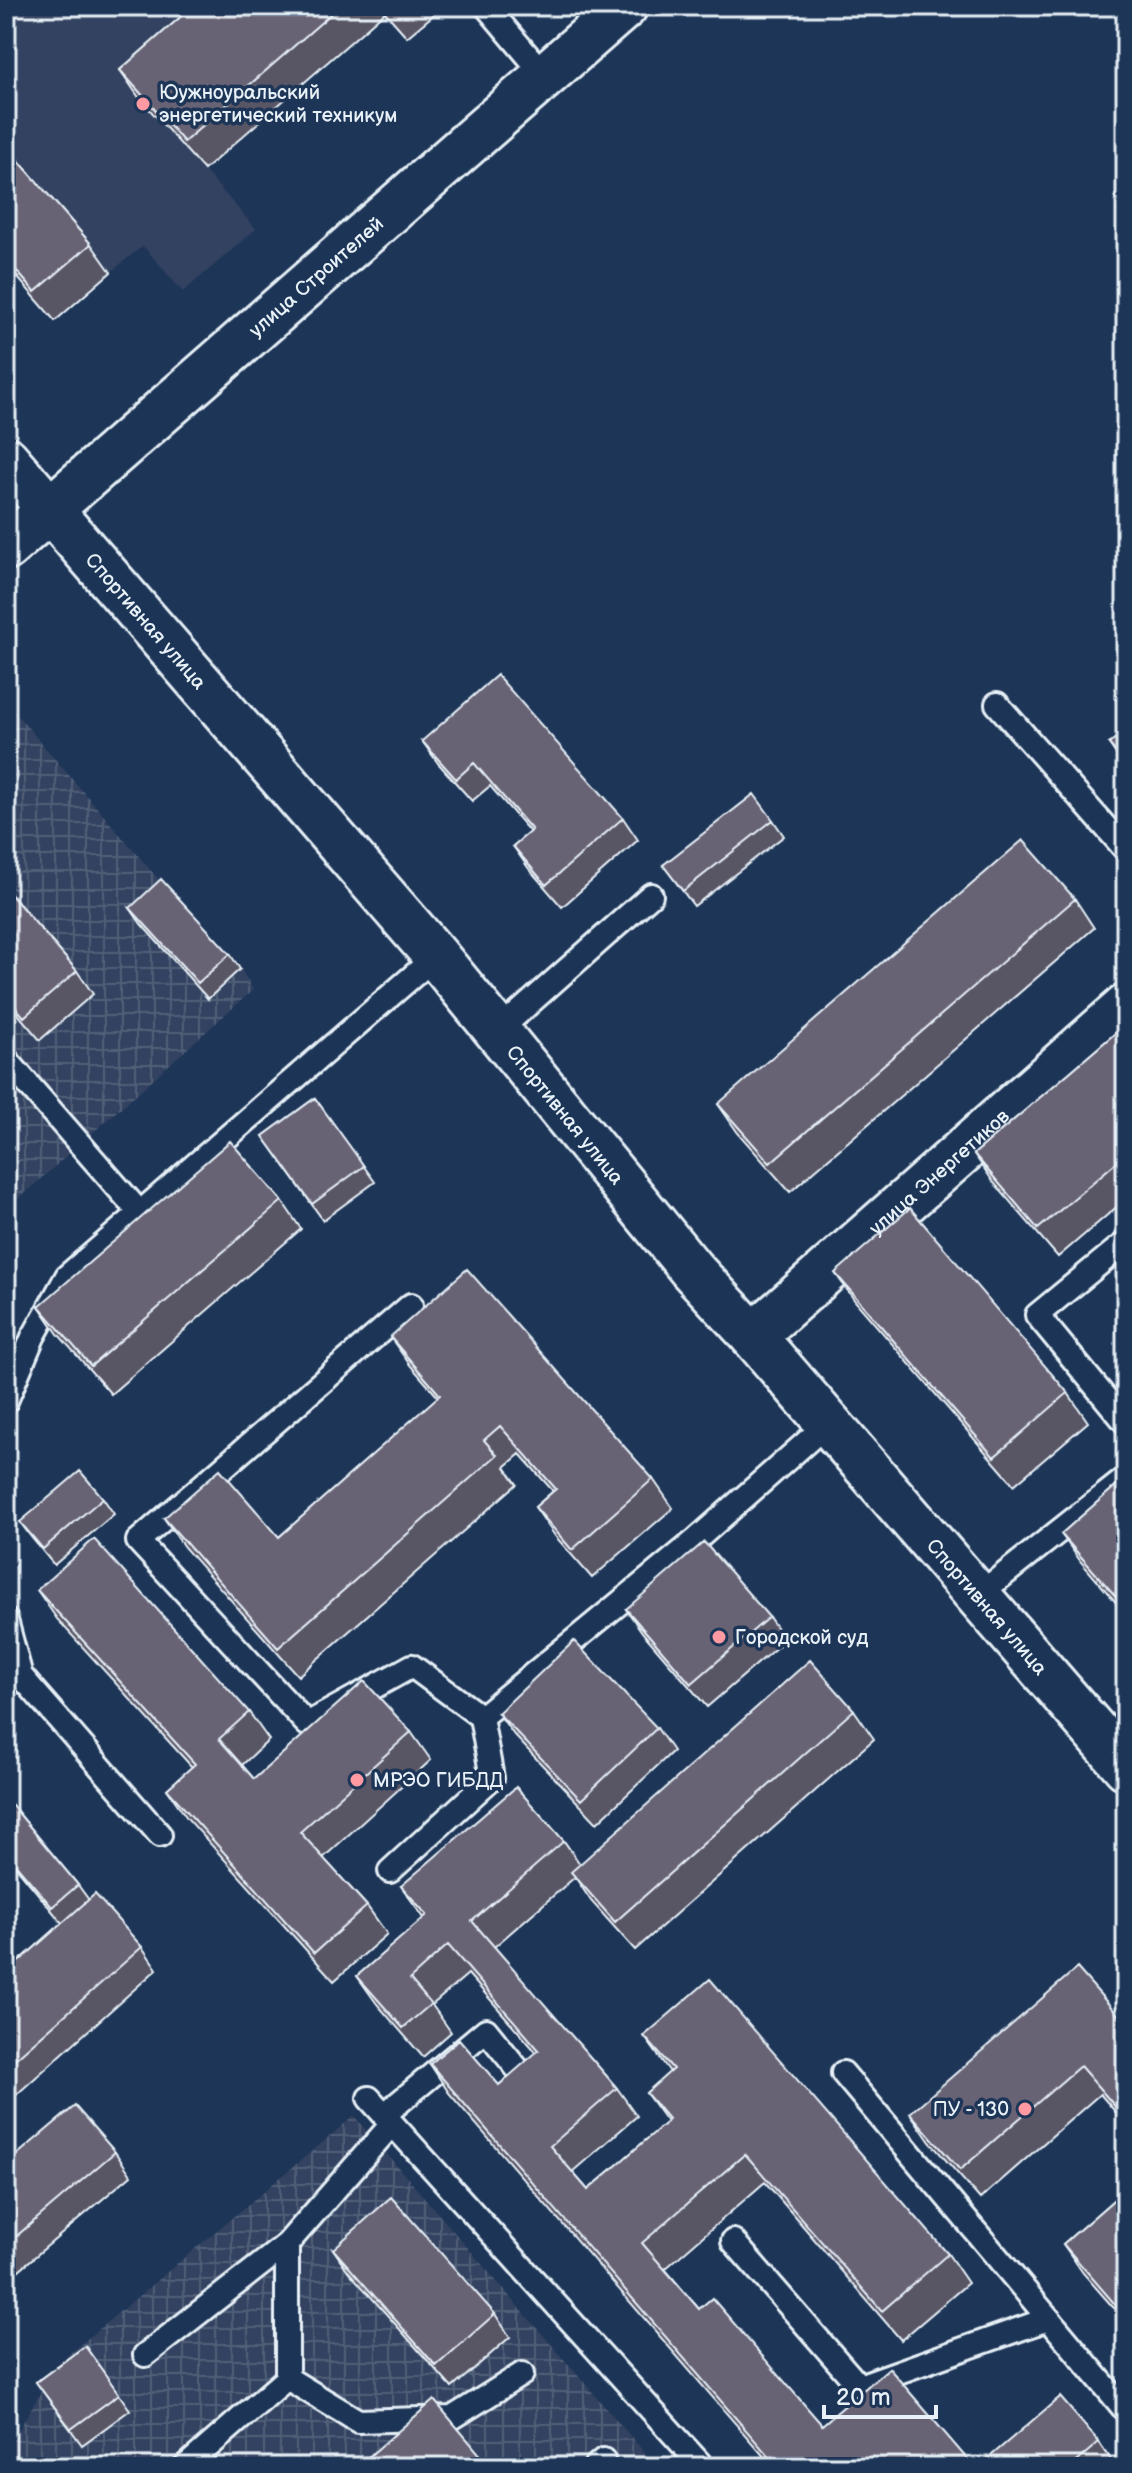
<svg xmlns="http://www.w3.org/2000/svg" width="1132" height="2473" font-family="'Balsamiq Sans',sans-serif">
<defs>
<pattern id="industrial-grid" width="8" height="8" patternUnits="userSpaceOnUse" patternTransform="scale(2)"><rect width="8" height="8" fill="#334260"/><path d="M0 4h8M4 0v8" fill="none" stroke="#515e78"/></pattern>
</defs>
<rect width="100%" height="100%" fill="#1d3557"/>
<filter id="ink" filterUnits="userSpaceOnUse"><feTurbulence type="fractalNoise" baseFrequency=".0125" numOctaves="2"/><feDisplacementMap in="SourceGraphic" scale="16" xChannelSelector="R" yChannelSelector="G"/><feConvolveMatrix kernelMatrix="1 2 1 2 8 2 1 2 1" color-interpolation-filters="sRGB"/></filter>
<g filter="url(#ink)">
<path fill="#334260" d="M6,6H444L407,37L385,13L204,170L256,229L183,292L143,246L111,272L6,264Z"/>
<path fill="url(#industrial-grid)" d="M6,702L172,895L241,969L253,990L6,1210Z
M354,2116L657,2467H6V2452L57,2364Z"/>
<g fill="none" stroke-linecap="round" stroke-linejoin="round">
<g stroke="#e8f1f8" stroke-width="28">
<path id="service" d="M486,6L545,76
M997,704L1126,850
M497,1032L651,895
M6,1059L140,1213
M1121,1246L1037,1315L1126,1423
M411,1305L138,1541L307,1724L412,1666L481,1717L696,1540L828,1423
M6,1401L33,1337L67,1276L436,956
M977,1596L1126,1478
M6,1620L21,1676L160,1835
M390,1871L492,1778L481,1717
M843,2073L1126,2411
M369,2098L703,2467
M384,2115L486,2030L525,2078
M733,2241L859,2386L1048,2319
M145,2355L287,2244
M287,2378L358,2421L452,2418L522,2374
M185,2467L287,2378V2244L392,2124
M595,2467L603,2460"/>
</g>
<g stroke="#e8f1f8" stroke-width="50">
<g id="tertiary">
<path id="s1" d="M6,459L436,956L692,1270L753,1336L1126,1767"/>
<path id="s2" d="M6,548L625,6"/>
<path id="s3" d="M753,1336L1126,1007"/>
</g>
</g>
<use href="#service" stroke="#1d3557" stroke-width="22"/>
<use href="#tertiary" stroke="#1d3557" stroke-width="44"/>
</g>
<path fill="#595465" stroke="#e8f1f8" stroke-width="2" d="M193,6H444L407,37L385,12L204,170L140,99L120,70Z
M6,146L91,244L111,272L55,321L6,264Z
M1126,729V769L1109,744Z
M422,741L623,818L638,840L562,907L529,869L513,846L530,832L490,786L472,801L438,763Z
M773,820L784,836L694,906L663,865Z
M6,889L77,971L93,994L40,1040L6,1000Z
M1075,899L1094,928L790,1192L738,1133L718,1104Z
M130,908L230,954L240,969L208,999L141,924Z
M1126,1024V1199L1058,1257L994,1183L974,1154Z
M315,1098L375,1182L323,1220L263,1136Z
M282,1201L301,1229L111,1394L58,1334L39,1306Z
M835,1273L1068,1393L1088,1422L1014,1485L855,1301Z
M390,1337L653,1479L673,1508L592,1578L555,1536L535,1507L553,1491L520,1454L505,1467L517,1484L298,1676L184,1547L164,1518L279,1537L438,1397L410,1365Z
M1126,1477V1614L1081,1562L1061,1534Z
M103,1498L114,1514L54,1565L31,1537L20,1522Z
M37,1590L249,1712L269,1740L242,1765L254,1779L411,1732L431,1760L323,1858L367,1906L387,1934L334,1981L187,1818L167,1789L192,1767L57,1619Z
M626,1609L769,1617L785,1640L707,1707L642,1632Z
M854,1710L874,1739L635,1950L591,1901L575,1877L494,1947L617,2088L637,2116L572,2172L588,2190L667,2122L646,2093L670,2072L644,2036L948,2254L968,2283L901,2340L765,2182L665,2269L699,2309L822,2425L974,2467H773L449,2093L430,2064L499,2085L537,2053L468,1974L432,2005L451,2032L423,2057L377,2004L357,1976L424,1918L401,1886L564,1841L580,1864Z
M498,1713L657,1728L673,1751L597,1823L514,1735Z
M6,1798L78,1885L89,1900L142,1947L157,1969L6,2104V1973L62,1923L6,1855Z
M1126,2024V2124L1100,2094L980,2199L930,2142L910,2113Z
M115,2152L131,2175L6,2281V2164Z
M1126,2189V2322L1083,2273L1063,2244Z
M333,2249L495,2314L510,2337L452,2388L348,2271Z
M85,2346L130,2410L82,2445L36,2382Z
M1099,2442L1116,2467H978Z"/>
<path fill="#676275" stroke="#e8f1f8" stroke-width="2" d="M193,6H340L184,142L120,70Z
M6,146L91,244L35,292L6,259Z
M497,675L623,818L546,885L513,846L532,830L474,763L456,779L422,741Z
M1126,729V764L1109,744Z
M754,794L773,820L683,891L663,865Z
M1023,840L1075,899L770,1163L718,1104Z
M161,879L230,954L198,983L130,908Z
M6,889L77,971L24,1017L6,996Z
M1126,1024V1154L1038,1229L974,1154Z
M315,1098L364,1166L312,1204L263,1136Z
M230,1141L282,1201L91,1366L39,1306Z
M910,1208L1068,1393L994,1457L835,1273Z
M467,1269L653,1479L572,1550L535,1507L556,1489L500,1426L484,1440L497,1455L278,1648L164,1518L220,1469L279,1537L440,1395L390,1337Z
M80,1471L103,1498L43,1549L20,1522Z
M1126,1477V1608L1061,1534Z
M94,1539L249,1712L219,1739L254,1779L364,1681L411,1732L300,1832L367,1906L314,1953L167,1789L195,1764L37,1590Z
M704,1542L769,1617L691,1684L626,1609Z
M574,1641L657,1728L581,1800L498,1713Z
M810,1660L854,1710L615,1922L571,1872Z
M516,1787L564,1841L472,1921L617,2088L550,2146L588,2190L669,2120L646,2093L673,2069L644,2036L710,1979L948,2254L882,2311L745,2154L642,2243L699,2309L712,2298L822,2425L889,2368L974,2467H778L430,2064L459,2039L499,2085L539,2050L448,1945L410,1979L431,2004L403,2028L357,1976L427,1915L401,1886Z
M6,1798L78,1885L52,1907L6,1853Z
M95,1894L142,1947L6,2067V1973Z
M1077,1968L1126,2024V2119L1080,2066L960,2170L910,2113Z
M75,2106L115,2152L6,2245V2164Z
M1126,2189V2317L1063,2244Z
M391,2197L495,2314L436,2366L333,2249Z
M85,2346L119,2394L71,2429L36,2382Z
M1060,2397L1099,2442L1070,2467H978Z
M434,2400L488,2464L484,2467H357Z"/>
</g>
<g fill="#ff9aa2" stroke="#1d3557" stroke-width="3">
<circle cx="143" cy="104" r="8"/>
<circle cx="719" cy="1637" r="8"/>
<circle cx="357" cy="1780" r="8"/>
<circle cx="1025" cy="2109" r="8"/>
</g>
<g text-anchor="middle" stroke-width="7" stroke-linejoin="round" paint-order="stroke">
<g font-size="20" fill="#e8f1f8" stroke="#1d3557" text-anchor="start">
<text x="159" y="99">Юужноуральский<tspan x="159" dy="23">энергетический техникум</tspan></text>
<text x="735" y="1644">Городской суд</text>
<text x="373" y="1787">МРЭО ГИБДД</text>
<text x="1009" y="2116" text-anchor="end">ПУ - 130</text>
</g>
<g font-size="20" fill="#e8f1f8" stroke="#1d3557">
<text dy="7" stroke="none"><textPath href="#s2" startOffset="412">улица Строителей</textPath></text>
<text dy="7" stroke="none"><textPath href="#s1" startOffset="214">Спортивная улица</textPath></text>
<text dy="7" stroke="none"><textPath href="#s1" startOffset="862">Спортивная улица</textPath></text>
<text dy="7" stroke="none"><textPath href="#s3" startOffset="248">улица Энергетиков</textPath></text>
<text dy="7" stroke="none"><textPath href="#s1" startOffset="1510">Спортивная улица</textPath></text>
</g>
</g>
<rect width="1132" height="2473" fill="none" stroke="#1d3557" stroke-width="32"/>
<rect x="16" y="16" width="1100" height="2441" fill="none" stroke="#e8f1f8" stroke-width="3" filter="url(#ink)"/>
<path d="M824 2405v12h112v-12" fill="none" stroke="#e8f1f8" stroke-width="4"/>
<text x="836" y="2405" font-size="24" fill="#e8f1f8" stroke="#1d3557" stroke-width="6" paint-order="stroke">20 m</text>
</svg>
